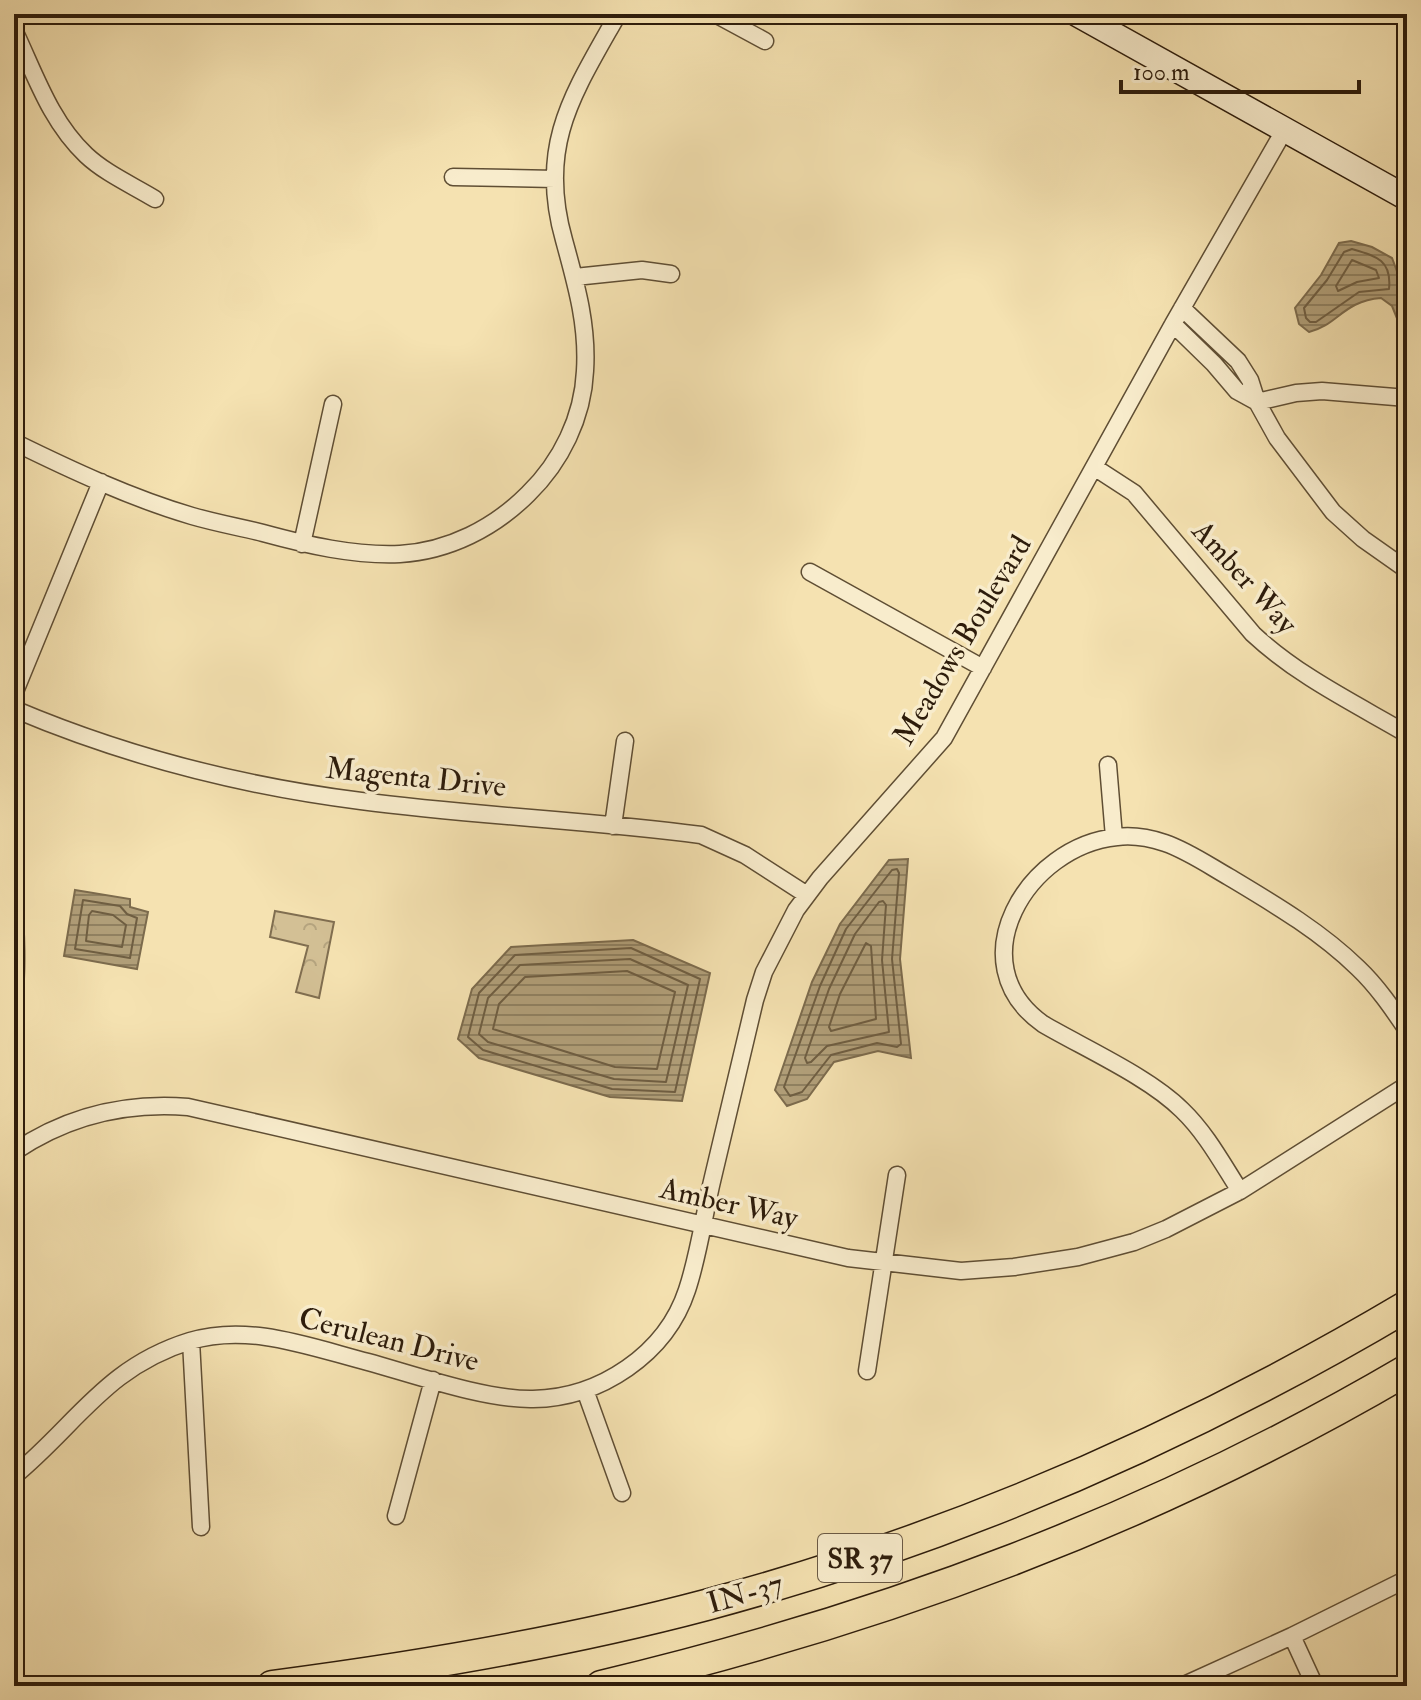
<svg xmlns="http://www.w3.org/2000/svg" width="1421" height="1700" font-family="'IM FELL Double Pica',serif">
<defs>
<pattern id="park-crowns" width="20" height="18" patternUnits="userSpaceOnUse" patternTransform="scale(2)"><rect width="20" height="18" fill="#d3c095"/><path d="M2 6a3 3 0 1 1 6 0M12 15a3 3 0 1 1 6 0" fill="none" stroke="#b5a47f"/></pattern>
<pattern id="water-rules" width="6" height="5" patternUnits="userSpaceOnUse" patternTransform="scale(2)"><rect width="6" height="5" fill="#b19f79"/><path d="M0 2.5h6" fill="none" stroke="#908161"/></pattern>
</defs>
<rect width="100%" height="100%" fill="#f5e2b1"/>
<filter id="stains"><feTurbulence type="fractalNoise" baseFrequency=".0025" numOctaves="4"/><feColorMatrix values="0 0 0 0 .2 0 0 0 0 .09 0 0 0 0 .02 0 0 0 .5 -.17"/></filter>
<radialGradient id="worn" r=".72"><stop offset=".6" stop-color="#630" stop-opacity="0"/><stop offset="1" stop-color="#630" stop-opacity=".3"/></radialGradient>
<path fill="url(#park-crowns)" stroke="#806e50" stroke-width="2" d="M275,911L334,922L319,998L296,992L308,946L270,937Z"/>
<path fill="url(#water-rules)" stroke="#7c6b4d" stroke-width="2" d="M1351,241L1372,247L1392,258L1398,274L1397,295L1407,317V357L1403,355L1399,345L1403,333L1392,306L1381,298C1343,301 1338,325 1309,332L1299,324L1295,308L1321,275L1339,243Z
M908,859L900,959L911,1058L878,1051L834,1062L807,1099L787,1106L775,1090L812,982L840,924L889,860Z
M14,871C26,894 30,1007 14,1026Z
M75,890L130,899V907L148,912L137,969L64,956Z
M633,940L710,973L682,1101L610,1097L479,1058L458,1039L472,989L511,947Z"/>
<g fill="none" stroke-linecap="round" stroke-linejoin="round">
<path stroke="#6f5e42" stroke-width="2" d="M1352,249C1376,256 1392,260 1389,289L1359,292L1316,322H1310L1306,318L1304,308L1327,280L1344,252Z
M1352,260L1376,270L1379,278L1357,282L1338,291L1336,286Z
M897,869L899,873L892,959L901,1044L897,1047L877,1043L831,1055L802,1092L790,1096L784,1087L820,986L846,929L892,870Z
M83,900L120,906L127,914L137,918L130,958L75,949Z
M879,902L883,901L886,905L882,960L889,1032L827,1046L811,1062L807,1063L805,1058L829,989L855,934Z
M14,904L16,916L14,1004
M92,911L113,915L126,925L122,947L86,941L89,915Z
M866,943L871,946L876,1019L831,1031L829,1027L840,994Z
M631,948L700,979L675,1092L612,1089L483,1050L468,1037L479,993L515,955Z
M630,959L688,985L666,1082L614,1079L488,1042L479,1034L488,998L520,965Z
M627,971L675,992L657,1069L615,1067L493,1029L499,1004L525,977Z"/>
<g stroke="#5f4e34" stroke-width="19">
<path id="street" d="M715,14L765,41
M14,30C35,74 50,121 86,155C105,173 132,185 155,199
M453,177L555,179
M575,277L642,270L671,274
M1182,308L1238,361L1250,380L1257,402L1277,438L1333,512L1363,539L1407,570
M1173,324L1214,364L1237,391L1257,402L1296,393L1322,391L1407,398
M14,442C71,470 131,498 192,516C216,523 239,527 263,533C307,545 354,556 400,554C449,551 494,528 528,494C561,462 583,417 585,371C588,325 576,284 564,240C537,145 573,94 618,14
M1094,467L1134,493L1253,634C1298,676 1354,703 1407,734
M302,544L333,404
M810,572L983,668
M14,694L101,482
M14,709C125,756 242,786 361,801C474,816 588,820 701,835L745,855L807,895
M1108,765L1114,837
M613,826L625,741
M14,1152C67,1116 124,1102 188,1107L848,1258L961,1271L1014,1267L1078,1257L1134,1242L1166,1229L1240,1191L1407,1085
M1240,1191C1222,1163 1206,1133 1182,1110C1149,1077 1084,1048 1043,1024C957,963 1027,846 1117,837C1132,835 1150,838 1165,843C1188,851 1208,865 1229,877C1274,904 1320,931 1358,968C1377,986 1392,1008 1407,1030
M191,1341L201,1527
M867,1371L897,1175
M585,1390L622,1493
M14,1476C77,1424 106,1367 190,1341C249,1323 310,1347 368,1362C415,1375 486,1400 533,1399C600,1398 666,1354 687,1290C699,1254 704,1214 713,1177C727,1118 741,1059 755,1000L764,972L796,910L820,878L944,738L1173,324L1285,129
M396,1516L433,1380
M1292,1636L1315,1686
M1182,1686L1292,1636L1407,1579"/>
</g>
<g stroke="#2d1c0b" stroke-width="27">
<path id="secondary" d="M1077,14L1407,198"/>
</g>
<g stroke="#2d1c0b" stroke-width="33">
<path id="highway" d="M272,1686C418,1667 563,1643 706,1605C952,1539 1188,1436 1407,1306
M601,1686C887,1618 1153,1519 1407,1370"/>
</g>
<use href="#street" stroke="#f8eccc" stroke-width="16"/>
<use href="#secondary" stroke="#f8eccc" stroke-width="24"/>
<use href="#highway" stroke="#f5e2b1" stroke-width="30"/>
</g>
<g text-anchor="middle" stroke-width="7" stroke-linejoin="round" paint-order="stroke">
<rect fill="#f8eccc" stroke="#6a5a45" stroke-width="2" x="818" y="1534" width="84" height="48" rx="6"/>
<g font-size="28" font-weight="bold" fill="#2d1c0b">
<text x="860" y="1568">SR 37</text>
</g>
<g font-size="30" fill="#2d1c0b" stroke="#f8eccc">
<text transform="translate(1245 577) rotate(48)" y="10">Amber Way</text>
<text transform="translate(962 640) rotate(-59)" y="10">Meadows Boulevard</text>
<text transform="translate(416 777) rotate(6)" y="10">Magenta Drive</text>
<text transform="translate(729 1203) rotate(13)" y="10">Amber Way</text>
<text transform="translate(389 1339) rotate(14)" y="10">Cerulean Drive</text>
<text transform="translate(745 1593) rotate(-16)" y="10">IN-37</text>
</g>
</g>
<rect width="1421" height="1700" fill="none" stroke="#f5e2b1" stroke-width="48"/>
<rect x="16" y="16" width="1389" height="1668" fill="none" stroke="#2d1c0b" stroke-width="4"/>
<rect x="24" y="24" width="1373" height="1652" fill="none" stroke="#2d1c0b" stroke-width="2"/>
<path d="M1121 80v12h238v-12" fill="none" stroke="#2d1c0b" stroke-width="4"/>
<text x="1133" y="80" font-size="24" fill="#2d1c0b" stroke="#f8eccc" stroke-width="6" paint-order="stroke">100 m</text>
<rect width="100%" height="100%" filter="url(#stains)"/>
<rect width="100%" height="100%" fill="url(#worn)"/>
</svg>
